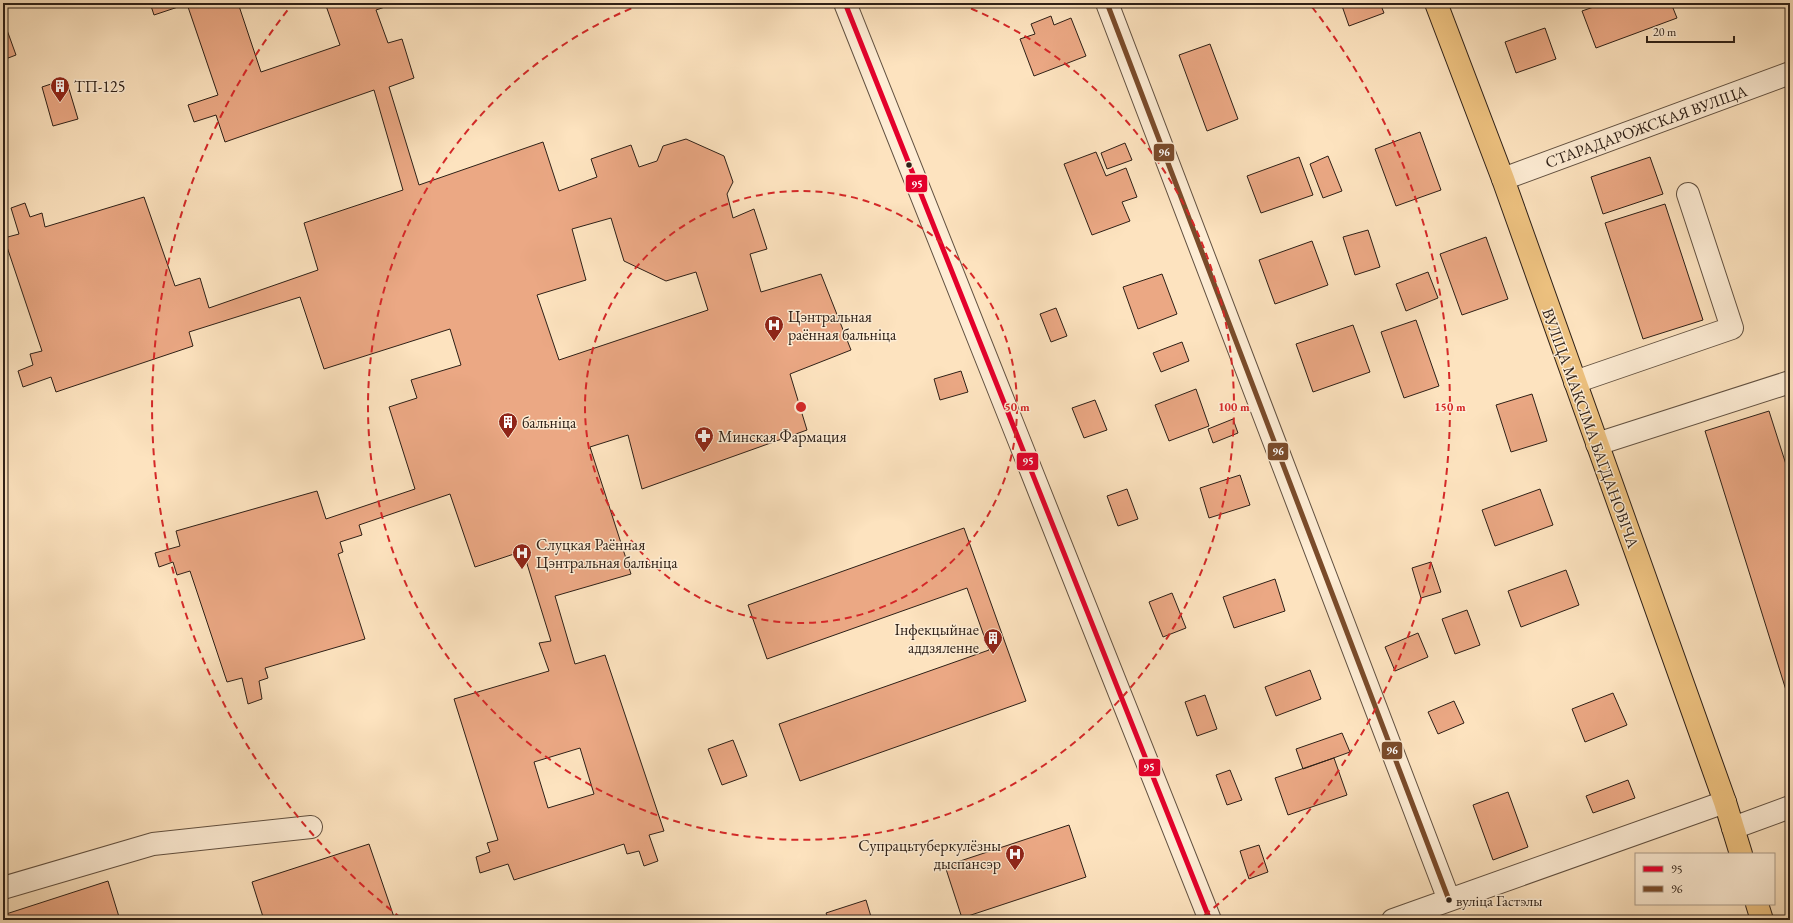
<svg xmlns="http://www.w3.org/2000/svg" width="1793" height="923" font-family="'EB Garamond',serif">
<rect width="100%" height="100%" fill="#fde3bf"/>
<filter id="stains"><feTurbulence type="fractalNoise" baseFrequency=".005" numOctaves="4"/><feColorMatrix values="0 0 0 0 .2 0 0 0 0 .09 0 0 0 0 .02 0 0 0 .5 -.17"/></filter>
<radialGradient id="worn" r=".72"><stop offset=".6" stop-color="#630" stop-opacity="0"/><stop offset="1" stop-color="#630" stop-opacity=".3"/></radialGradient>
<path fill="#eba884" stroke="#2e2017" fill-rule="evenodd" d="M150,3H238L261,72L340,45L325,3H397L376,10L388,43L402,39L414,78L389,87L419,185L543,142L559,191L597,177L591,159L631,145L639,167L657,161L663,146L686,139L724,156L733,182L727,194L733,218L754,209L767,249L750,254L761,292L821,274L851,350L790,374L807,430L642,489L628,435L590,447L631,574L555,596L575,664L605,655L664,831L649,835L658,861L644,866L639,851L627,854L624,844L514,880L508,864L480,873L476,857L490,852L487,843L498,840L454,699L549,671L539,643L551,641L523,551L475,567L450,494L359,525L362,535L340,542L343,552L338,554L365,639L265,668L268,678L259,681L262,699L248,704L242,678L227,682L190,571L177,575L173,562L159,567L155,553L180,546L176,531L317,491L326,519L415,489L389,407L417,398L411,380L461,365L450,329L324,369L300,297L189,332L193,346L56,392L51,377L23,387L18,371L33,365L30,354L42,351L4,238L19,234L11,208L25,203L30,217L42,213L45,227L144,197L175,286L200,278L209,308L318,270L304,223L403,190L374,90L225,142L216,115L194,122L188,105L218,95L187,4L154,15ZM611,218L624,261L666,281L696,272L708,310L559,360L537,295L586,280L572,229ZM580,748L594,794L548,808L534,762Z
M1341,3H1380L1384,13L1349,26Z
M1605,3H1671L1677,18L1596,48L1582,11Z
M1051,16L1054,25L1071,18L1086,56L1034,76L1020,39L1035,34L1031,24Z
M1545,28L1556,59L1516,73L1505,42Z
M7,30L16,55L3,60V32Z
M1210,44L1238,119L1207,131L1179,55Z
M66,79L78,119L53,126L42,87Z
M1420,132L1441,190L1396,206L1375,149Z
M1125,143L1132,160L1107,169L1101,153Z
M1096,152L1106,176L1126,168L1137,197L1122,202L1130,221L1092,235L1064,164Z
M1328,156L1342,191L1323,198L1310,164Z
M1299,157L1313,195L1261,213L1247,176Z
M1650,157L1663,194L1603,214L1591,177Z
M1665,204L1703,320L1643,339L1605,223Z
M1368,230L1380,267L1355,275L1343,237Z
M1486,237L1508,299L1462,315L1440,254Z
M1312,241L1328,285L1275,304L1259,260Z
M1428,272L1438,298L1406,311L1396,284Z
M1162,274L1177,314L1138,329L1123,287Z
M1056,308L1067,336L1051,342L1040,314Z
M1416,320L1439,386L1404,398L1381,332Z
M1353,325L1370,372L1313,392L1296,344Z
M1182,342L1189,361L1161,372L1153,353Z
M961,371L968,392L940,400L934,379Z
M1196,389L1209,426L1169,441L1155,405Z
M1532,394L1547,441L1511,452L1496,405Z
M1095,400L1107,430L1084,438L1072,408Z
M1769,411L1790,477V703L1705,431Z
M1233,419L1238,433L1213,443L1208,429Z
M1240,475L1250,505L1209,518L1200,488Z
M1127,489L1138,519L1118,526L1107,496Z
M1540,489L1553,525L1495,546L1482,510Z
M964,528L1026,701L800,781L779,724L989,650L967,588L767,659L748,605Z
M1431,562L1441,592L1421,598L1412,568Z
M1566,570L1579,605L1521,627L1508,591Z
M1275,579L1285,611L1234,628L1223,597Z
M1172,593L1186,628L1163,637L1149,602Z
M1467,610L1480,645L1455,654L1442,619Z
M1418,633L1428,657L1395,671L1385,647Z
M1310,670L1321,699L1276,716L1265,687Z
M1613,693L1627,725L1585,742L1572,709Z
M1205,695L1217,729L1197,736L1185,702Z
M1454,701L1464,723L1438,734L1428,712Z
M1342,733L1350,752L1303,769L1296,749Z
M733,740L747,776L722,785L708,749Z
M1334,758L1347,795L1288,815L1275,778Z
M1230,770L1242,800L1227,805L1216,775Z
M1628,780L1635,798L1593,813L1586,796Z
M1508,792L1528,847L1493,860L1473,805Z
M1069,825L1086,877L962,918L945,866Z
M369,844L395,920H264L252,882Z
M1259,845L1268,872L1249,879L1240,851Z
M108,881L120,920H3V915Z
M866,900L872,920H829L826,913Z"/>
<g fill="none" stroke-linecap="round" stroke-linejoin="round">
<g stroke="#625141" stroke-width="24">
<path id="minor" d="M845,3L1210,920
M1107,3L1449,900
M1503,179L1790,73
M1575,382L1732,328L1688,194
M1597,444L1790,382
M1733,828L1790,807
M3,888L153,844L311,827
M1393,920L1725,802"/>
</g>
<g stroke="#2e2017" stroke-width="24">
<path id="major" d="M1436,3L1503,179L1725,802L1741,854
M1757,904L1762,920"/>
</g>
<use href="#minor" stroke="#feedd5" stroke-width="22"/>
<use href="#major" stroke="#eec280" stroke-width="22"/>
<g stroke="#feedd5" stroke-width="8">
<path id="bus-1" d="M845,3L1210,920"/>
</g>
<g stroke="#feedd5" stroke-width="8">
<path id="bus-2" d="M1107,3L1449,900"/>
</g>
<use href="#bus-1" stroke="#e4002b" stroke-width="5"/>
<use href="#bus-2" stroke="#7a4b2a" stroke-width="5"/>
</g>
<g fill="none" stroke="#d62828" stroke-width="2" stroke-dasharray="7 5">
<circle cx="801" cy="407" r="216"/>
<path d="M960 4A433 433 0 1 1 642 4"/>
<path d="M401 918A649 649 0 0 1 290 7M1312 7A649 649 0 0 1 1201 918"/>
</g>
<defs>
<g id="building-pin" transform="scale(1)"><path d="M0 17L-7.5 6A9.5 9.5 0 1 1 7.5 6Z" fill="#8f2418" stroke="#feedd5"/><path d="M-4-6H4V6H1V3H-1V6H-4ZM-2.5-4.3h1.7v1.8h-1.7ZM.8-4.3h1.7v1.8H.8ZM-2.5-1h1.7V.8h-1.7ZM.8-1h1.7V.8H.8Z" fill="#fff"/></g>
<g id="hospital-pin" transform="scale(1)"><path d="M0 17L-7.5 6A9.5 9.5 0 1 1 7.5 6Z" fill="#8f2418" stroke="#feedd5"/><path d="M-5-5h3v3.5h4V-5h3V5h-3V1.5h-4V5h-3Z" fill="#fff"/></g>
<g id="pharmacy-pin" transform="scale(1)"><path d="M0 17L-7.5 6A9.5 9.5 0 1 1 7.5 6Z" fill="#8f2418" stroke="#feedd5"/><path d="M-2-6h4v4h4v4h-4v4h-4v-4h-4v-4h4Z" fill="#fff"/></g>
</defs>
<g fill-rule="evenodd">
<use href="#building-pin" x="60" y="86"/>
<use href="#hospital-pin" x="774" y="325"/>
<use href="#building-pin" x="508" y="422"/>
<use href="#pharmacy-pin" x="704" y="436"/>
<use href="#hospital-pin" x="522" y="553"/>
<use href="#building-pin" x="993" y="638"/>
<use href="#hospital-pin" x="1015" y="854"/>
</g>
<g fill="#2e2017" stroke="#feedd5" stroke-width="1.5">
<circle cx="909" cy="165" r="3.5"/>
<circle cx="1449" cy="900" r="3.5"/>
</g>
<g text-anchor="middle" stroke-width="3" stroke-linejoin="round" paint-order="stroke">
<g font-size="15" fill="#2e2017" stroke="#feedd5" text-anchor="start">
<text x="1456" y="906">вуліца Гастэлы</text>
</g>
<g font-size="16" fill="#2e2017" stroke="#feedd5" text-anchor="start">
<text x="74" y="92">ТП-125</text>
<text x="788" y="322">Цэнтральная<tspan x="788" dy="18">раённая бальніца</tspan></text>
<text x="522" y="428">бальніца</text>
<text x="718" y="442">Минская Фармация</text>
<text x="536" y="550">Слуцкая Раённая<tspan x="536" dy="18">Цэнтральная бальніца</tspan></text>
<text x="979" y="635" text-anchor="end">Інфекцыйнае<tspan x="979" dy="18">аддзяленне</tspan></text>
<text x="1001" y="851" text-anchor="end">Супрацьтуберкулёзны<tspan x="1001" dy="18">дыспансэр</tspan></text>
</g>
<g font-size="16" fill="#2e2017" stroke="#feedd5">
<text transform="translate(1646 126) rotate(-20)" y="6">СТАРАДАРОЖСКАЯ ВУЛІЦА</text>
<text transform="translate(1591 428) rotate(70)" y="6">ВУЛІЦА МАКСІМА БАГДАНОВІЧА</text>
</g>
</g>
<circle cx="801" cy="407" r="6" fill="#d62828" stroke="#feedd5" stroke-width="2"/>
<g font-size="12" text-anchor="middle" font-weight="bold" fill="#d62828" stroke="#feedd5" stroke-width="3" stroke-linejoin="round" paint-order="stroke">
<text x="1017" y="411">50 m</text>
<text x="1234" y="411">100 m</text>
<text x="1450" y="411">150 m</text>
</g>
<g stroke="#feedd5" stroke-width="1.5">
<rect x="1153" y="143" width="22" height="19" rx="4" fill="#7a4b2a"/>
<rect x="905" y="174" width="23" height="19" rx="4" fill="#e4002b"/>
<rect x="1267" y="442" width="22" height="19" rx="4" fill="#7a4b2a"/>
<rect x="1016" y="452" width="23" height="19" rx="4" fill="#e4002b"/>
<rect x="1381" y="741" width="22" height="19" rx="4" fill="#7a4b2a"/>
<rect x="1138" y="758" width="23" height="19" rx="4" fill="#e4002b"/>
</g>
<g font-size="11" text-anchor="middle" font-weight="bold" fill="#fff">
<text x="1164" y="156">96</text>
<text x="917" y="188">95</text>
<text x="1278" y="455">96</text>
<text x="1028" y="465">95</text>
<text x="1392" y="754">96</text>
<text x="1149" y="771">95</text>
</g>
<rect width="1793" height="923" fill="none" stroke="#fde3bf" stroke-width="16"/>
<rect x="4" y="4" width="1785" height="915" fill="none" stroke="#2e2017" stroke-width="2"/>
<rect x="8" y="8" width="1777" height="907" fill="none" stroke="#2e2017"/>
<rect x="1635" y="853" width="140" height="52" fill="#feedd5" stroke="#ab9b89"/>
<rect x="1643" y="866" width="20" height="6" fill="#e4002b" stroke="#ab9b89"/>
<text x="1671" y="873" font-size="12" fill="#2e2017">95</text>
<rect x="1643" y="886" width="20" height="6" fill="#7a4b2a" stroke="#ab9b89"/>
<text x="1671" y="893" font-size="12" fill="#2e2017">96</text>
<path d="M1647 36v6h87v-6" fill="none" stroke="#2e2017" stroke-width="2"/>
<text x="1653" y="36" font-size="12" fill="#2e2017" stroke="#feedd5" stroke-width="3" paint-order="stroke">20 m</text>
<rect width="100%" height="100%" filter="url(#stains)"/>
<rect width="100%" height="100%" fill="url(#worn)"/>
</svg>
